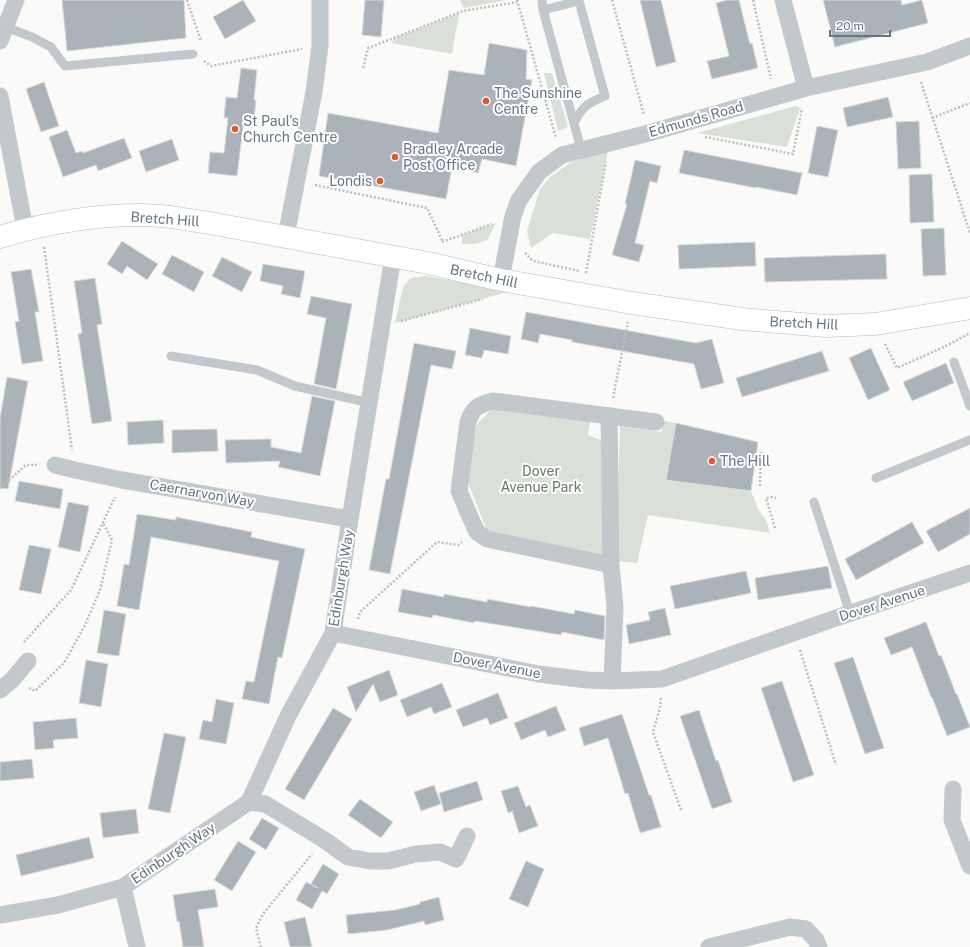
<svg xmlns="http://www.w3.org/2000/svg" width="970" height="947" font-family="'Public Sans',sans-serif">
<rect width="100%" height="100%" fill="#fafaf8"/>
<path fill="#dadfd7" d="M460,0H507L464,8Z
M459,13L452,54L392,43L393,39Z
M544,73H552L568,127L558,131Z
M796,106L800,108L787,147L697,133Z
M608,151L590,239L553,233L531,248L527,231L540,189L549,178L570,163L589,155Z
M496,223L487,240L475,244H462V235Z
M425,276L511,291L395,323L403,287L411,278Z
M492,409L590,421L588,435L605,442V557L495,534L486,528L467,480L477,424Z
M664,421L676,423L666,479L751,491L758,509L766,520L770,533L648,515L637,563L616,561L620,426L662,432Z"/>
<path fill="#aab3b9" stroke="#dcdcda" d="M62,0H184L186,38L67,51Z
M243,0L256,21L225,39L213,17Z
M365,0H384L381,37L362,35Z
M640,0H661L676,62L656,67Z
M727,0H739L750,44L752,43L758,68L712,79L707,61L729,56L716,3Z
M823,0H901L902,5L922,0L928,23L835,47Z
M489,43L527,50L526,79L532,80L516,166L482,159L478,173L452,167L446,199L319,176L328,113L438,133L449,70L484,75Z
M241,68L257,70L254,100H256L254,121L244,120L237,176L208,173L210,152L224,153L228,118H224L226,97L237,98Z
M44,82L59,126L41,132L26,89Z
M888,97L893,117L847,127L843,108Z
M919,121L921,168L898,169L896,122Z
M817,126L838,130L828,177L808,173Z
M67,130L76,153L82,151L83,153L124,138L132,158L98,171L96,165L63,177L49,137Z
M172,139L179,160L146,172L139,151Z
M684,150L802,173L797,195L756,187V188L679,173Z
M635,160L661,166L657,183L650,181L635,243L644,245L639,262L612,255L627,204H625Z
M932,174L934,222L910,223L909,175Z
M944,228L946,275L923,276L921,229Z
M122,241L158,264L147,280L127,266L122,274L107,264Z
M755,242L756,266L679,269L678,245Z
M886,254L887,279L765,282L764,258Z
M172,255L204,272L194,292L162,274Z
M222,257L252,272L242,292L212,276Z
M263,264L305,271L300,298L281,294L283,286L260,281Z
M31,269L39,312H35L43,361L22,364L15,322L19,321L11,272Z
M95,278L102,324L97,325L112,421L92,424L78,334L82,333L74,281Z
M311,296L352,304L336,389L314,384L326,318L307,314Z
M526,312L696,343L712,339L724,383L701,389L694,364L572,342V340L540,334L538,343L521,339Z
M470,328L511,336L508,354L484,350L482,358L465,355Z
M414,343L456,351L452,369L431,365L390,574L369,570L386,479H389Z
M871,348L890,390L868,400L849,358Z
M822,351L829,371L742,397L736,378Z
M946,363L954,383L912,401L903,382Z
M7,377L28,381L8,489L0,488V418Z
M312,396L335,401L320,476L278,467L280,461L226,463L225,440L271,439V447L301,453Z
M163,420L164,443L128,445L127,422Z
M676,423L758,442L751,491L666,480Z
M217,429L218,451L172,453V430Z
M19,481L63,489L60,509L15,501Z
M68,502L89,506L80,552L58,547Z
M970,508V534L938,552L926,531Z
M137,514L176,520V517L252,532L251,537L305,549L282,658L278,657L269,704L242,699L246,681L254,682L279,561L151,537L139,610L117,606L124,564L129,565Z
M912,522L924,543L856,580L845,559Z
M29,545L51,549L41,594L19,590Z
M828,566L832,588L758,600L755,578Z
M746,571L751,593L675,609L670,586Z
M402,589L444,597V594L487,602V599L531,607V606L574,614L575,610L605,616L604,640L562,632L561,635L475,621L474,623L433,615L432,618L398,612Z
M665,608L671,635L629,644L626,625L650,620L648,612Z
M104,610L126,614L119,656L97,653Z
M926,622L939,656L941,655L956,694H957L970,727L947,736L932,697H931L912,647L891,655L884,638Z
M853,657L884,748L865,754L834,663Z
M86,660L108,664L101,707L79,703Z
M389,670L398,695L380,702L373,684L356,712L347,687Z
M782,681L814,775L793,782L761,688Z
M442,683L452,707L434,714L431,707L407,717L400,700Z
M498,693L508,718L490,725L487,718L463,727L456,710Z
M216,699L234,703L226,744L199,739L203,720L212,722Z
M556,706L566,730L548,737L545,730L521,740L514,723Z
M333,708L352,719L304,800L285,789Z
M699,710L716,761L718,760L732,802L712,809L680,716Z
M622,714L649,795H651L661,827L640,833L628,793L625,794L608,738L584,746L579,728Z
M76,718L78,738L53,740L54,748L35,750L33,722Z
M164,733L186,737L170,813L148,809Z
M32,759L34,778L0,781V762Z
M477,781L483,800L444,812L439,793Z
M434,785L441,804L421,811L414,792Z
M518,786L526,807L530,805L538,826L519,833L512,811H513L508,813L501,791Z
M360,799L393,822L381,838L348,815Z
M136,809L139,833L103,838L100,813Z
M262,818L279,828L266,850L249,839Z
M89,837L94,858L21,876L16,855Z
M238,841L256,852L232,891L214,880Z
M526,861L544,869L528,907L509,899Z
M323,864L339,874L327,894L322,891L312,909L296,900L306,882L318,888L311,884Z
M215,889L218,907L198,910L204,947H183L179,921L177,922L173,895Z
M439,897L444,920L425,925L424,921L387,930L348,934L346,915L395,910L420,904V902Z
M305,917L312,947H290L284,922Z"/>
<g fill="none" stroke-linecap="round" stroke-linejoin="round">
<g stroke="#b3babf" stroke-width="23">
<path id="secondary" d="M0,237C46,223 94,215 142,215C166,215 191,220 215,224L428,263L501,280L632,303L742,319L826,326L875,324L970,308"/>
</g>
<path stroke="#bbbfc2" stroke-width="2.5" stroke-dasharray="2 2" stroke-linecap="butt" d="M187,0L201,41
M517,0L556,138
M612,0L644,115
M753,0L771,79
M204,61L211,66L302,49
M363,68L368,48L463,11L517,2
M921,82L970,233
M932,118L970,103
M705,137L793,154L802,108
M315,185L427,208L443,242
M442,242L492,224
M44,247L72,450
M525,253L533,261L580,271
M586,273L606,162
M401,321L483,299
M885,344L897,368L946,346L970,333
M613,398L628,322
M760,486L761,452
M0,488L26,465H37
M775,528L766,498L772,497L776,498
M358,619L360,612L437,542L458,545L462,542
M24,642L71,590L115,497
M800,650L836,765
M29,688L35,691L64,663L85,625L100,590L112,540L103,523
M661,698L660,708L653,732L681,810
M261,947L256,928L263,914L312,854"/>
<path stroke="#c3c8cc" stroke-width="9" d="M542,0L543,10
M6,27L32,37L51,47L65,66L193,54
M574,123C583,105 587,104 605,96L579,1L543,10L581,149
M171,356L257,370L295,386L370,403
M954,362L970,406
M876,478L970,440
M814,502L850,613"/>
<path stroke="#c3c8cc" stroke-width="17" d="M783,0L806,88
M0,41L16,0
M0,96L25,229
M286,236L314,92L320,46V0
M501,280L513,216L519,200L539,172L562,155L649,133L806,88L927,62L970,46
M609,416L611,565L615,607L612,681
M55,465L75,470L122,480L350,519
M611,565L487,539L477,532L471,519L459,491L468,422C473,407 478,405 493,401L656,422
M333,633L539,674L587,680L612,681L662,679L833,619L970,573
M0,690L12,680L28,661
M953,789L952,820L970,866
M249,802L265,804L323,839L348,857L370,861H388L416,854L440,852L456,859L467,836
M123,887L137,947
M0,915L58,905L123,887L249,802L288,716L333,633L350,519L393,257
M709,947L790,927L806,929L816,940L819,947"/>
<use href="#secondary" stroke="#fff" stroke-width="22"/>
</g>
<g fill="#e4572e" stroke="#fff" stroke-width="1.5">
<circle cx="486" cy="101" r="4"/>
<circle cx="235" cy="129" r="4"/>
<circle cx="395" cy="157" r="4"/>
<circle cx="380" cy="181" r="4"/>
<circle cx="712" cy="461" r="4"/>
</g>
<g text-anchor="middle" stroke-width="4" stroke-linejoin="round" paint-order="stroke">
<g font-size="14" fill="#657683" stroke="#fff" text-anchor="start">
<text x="494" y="98">The Sunshine<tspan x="494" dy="16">Centre</tspan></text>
<text x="243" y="126">St Paul's<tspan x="243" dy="16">Church Centre</tspan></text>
<text x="403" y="154">Bradley Arcade<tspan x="403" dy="16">Post Office</tspan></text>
<text x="372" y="186" text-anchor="end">Londis</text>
<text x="720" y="466">The Hill</text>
</g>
<g font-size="14" fill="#657683" stroke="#fff">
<text transform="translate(696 119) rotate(-16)" y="5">Edmunds Road</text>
<text transform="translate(165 219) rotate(4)" y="5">Bretch Hill</text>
<text transform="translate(484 276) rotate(12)" y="5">Bretch Hill</text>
<text transform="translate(804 323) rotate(3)" y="5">Bretch Hill</text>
<text transform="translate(202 493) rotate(10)" y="5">Caernarvon Way</text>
<text transform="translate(341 578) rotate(-81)" y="5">Edinburgh Way</text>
<text transform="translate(882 603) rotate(-18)" y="5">Dover Avenue</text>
<text transform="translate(497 665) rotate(11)" y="5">Dover Avenue</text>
<text transform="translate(173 853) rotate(-34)" y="5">Edinburgh Way</text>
</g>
<g font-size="14" fill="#687a64" stroke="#fff">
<text x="541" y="476">Dover<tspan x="541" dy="16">Avenue Park</tspan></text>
</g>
</g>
<path d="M830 30v6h60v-6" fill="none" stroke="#657683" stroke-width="2"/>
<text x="836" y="30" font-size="12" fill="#657683" stroke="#ffffff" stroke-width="3" paint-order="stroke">20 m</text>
</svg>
